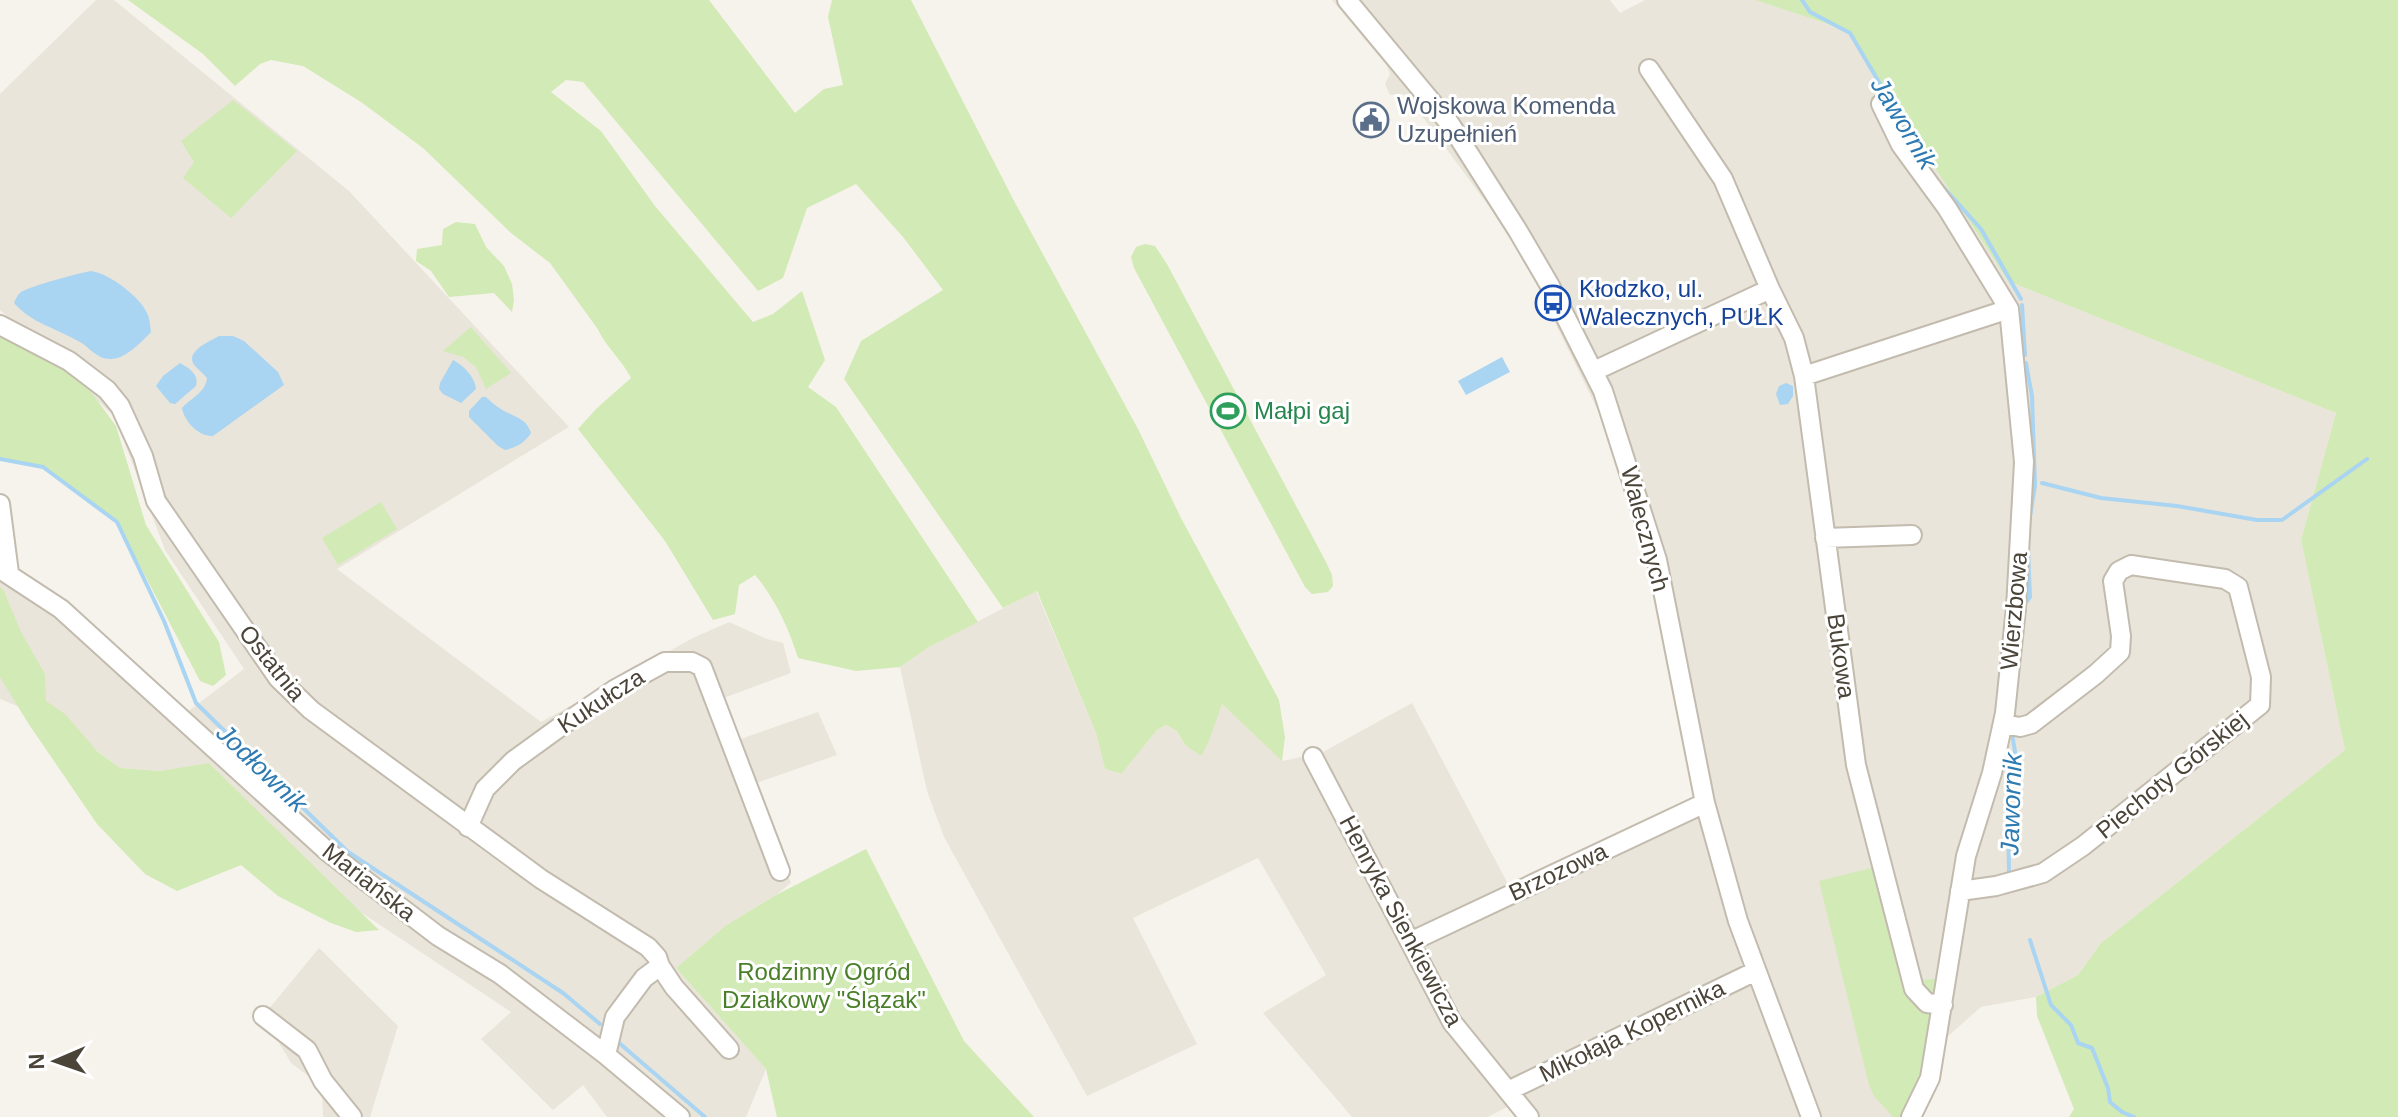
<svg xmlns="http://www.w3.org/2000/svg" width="2398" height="1117" font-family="Helvetica,sans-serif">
<rect width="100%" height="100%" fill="#f6f3ec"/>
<path fill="#eae5da" d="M96,0H114L349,191L569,427L337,569L541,722L693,638L729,622L767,639L783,643L791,673L718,700L735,741L818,712L837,755L753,784L791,883L776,895L725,926L676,968L766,1069L746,1117H607L583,1085L553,1110L481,1039L511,1012L356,909L210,764L160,771L120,768L64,725L0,699V565L68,606L187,712L244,669L165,550L115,417L0,310V94Z
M1332,0H1610L1620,13L1645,0H1755L1846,30L2008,281L2336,413L2301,540L2345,750L2101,943L2078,975L2036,997L1981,1007L1947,1037L1936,1084L1921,1117H1516L1507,1107L1488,1117H1352L1263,1013L1326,975L1258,858L1133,918L1197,1044L1087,1096L944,837L927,791L900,667L929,647L1036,591L1096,733L1105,769L1120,774L1157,730L1166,725L1177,731L1185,745L1215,720L1222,704L1283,761L1323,752L1412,703L1508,884L1686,805L1692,801L1695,795L1636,514L1603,421L1525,261L1496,216L1408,97L1402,94L1390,95L1385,84L1390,74L1387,66Z
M319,948L398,1026L370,1117H323L322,1086L291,1063L263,1016Z"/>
<path fill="#d2eab5" d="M128,0H709L795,113L824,89L843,85L828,17L832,0H911L1013,199L1138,429L1181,518L1279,700L1285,737L1282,761L1222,704L1209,741L1201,756L1185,745L1177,731L1166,725L1157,730L1121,774L1105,769L1096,733L1037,591L1003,608L844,379L861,341L943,290L903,237L856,184L807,208L783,278L758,291L583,82L566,80L551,92L601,131L655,206L753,322L773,314L802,291L825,360L808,387L836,407L978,622L929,647L900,667L856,671L798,658C789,629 775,598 755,575L739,585L735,614L713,620L665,541L578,429L597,408L631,378C622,360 606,347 597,328L550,263L511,233L423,148L361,102L303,66L271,60L260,64L235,86L203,54Z
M1755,0H2398V1117H2069L2074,1109L2037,1016L2036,997L2078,975L2101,943L2345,750L2301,540L2336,413L2008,281L1846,30Z
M233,100L297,151L231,218L183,178L194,162L181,141Z
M456,222L475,224L486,247L504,266L512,284L514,300L512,312L494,293L449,297L431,271L416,261L417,249L442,245L443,229Z
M1145,244L1155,246L1167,264L1326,562L1332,575L1333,586L1328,592L1312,594L1305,587L1134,268L1131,257L1136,247Z
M471,327L511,373L486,389L476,367L463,357L443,351Z
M0,335L54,361L91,392L116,426L146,525L219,642L226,675L213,686L200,681L117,522L43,467L0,459Z
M381,502L397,529L338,565L322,538Z
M0,587L4,591L21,632L45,674L46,701L65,714L97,751L120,768L160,771L209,763L379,930L356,932L331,923L278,896L241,865L177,891L145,874L97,824L28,723L0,677Z
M866,849L964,1041L1034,1117H777L766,1069L676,968L725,926L776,895Z
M1887,864L1918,980L1936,979L1923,1079L1901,1117H1893L1874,1096L1869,1085L1819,881Z"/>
<path fill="#a9d4f2" d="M91,271C109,273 140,297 147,313C150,319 150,325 151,332C142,342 124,360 110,359C96,359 89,346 78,341C56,328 31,323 14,303C16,299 17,295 21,292C31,286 79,273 91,271Z
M219,336H233L244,341L278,372L284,385L213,436C199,437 184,421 182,408C191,398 206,392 207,378C203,373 196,368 193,363C187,350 211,341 219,336Z
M1502,357L1510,372L1466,395L1458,381Z
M453,360C463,365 475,377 476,389L461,403L443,394L439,389L440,383Z
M180,363C190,369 199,374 196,386L175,404L170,403L156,386L163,376Z
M1786,383L1793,386V396L1788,404L1780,405L1776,394L1779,386Z
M482,397H486C491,402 497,407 504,411C516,417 527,419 531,433C525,443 515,448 505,450L498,446L469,417V411Z"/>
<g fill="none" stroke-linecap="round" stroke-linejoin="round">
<path stroke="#a9d4f2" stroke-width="4" d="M1802,0L1810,12L1850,33L1912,138L1916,153
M1936,179L1981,229L2021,299
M2022,305L2025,355
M2026,363L2032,396L2035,485L2029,523
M0,459L43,467L117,522L164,621L196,703L348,852L563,993L600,1024
M2042,483L2101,498L2177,506L2257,520H2282L2367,459
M2024,605L2030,597L2028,548
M2009,874L2008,808L2016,758L2012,733
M2030,940L2051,1005L2071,1025L2078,1043L2092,1048L2108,1088L2110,1102L2122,1112L2134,1117
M618,1042L705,1117"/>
<g stroke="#c2bbae" stroke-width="22">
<path id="minor" d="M1347,0L1450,124L1518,231L1549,284L1603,391L1657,560L1705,803L1738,921L1811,1117
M1881,104L1901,145L1947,208L2009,309
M1770,289L1794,338L1804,376L1856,765L1914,989L1927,1003L1943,1005
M0,325L69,361L107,390L120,406L143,456L156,501L278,678L311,710L541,879L648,947L657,957L660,966
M1594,371L1770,289L1723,179L1649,69
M1804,376L2009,309L2024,462L2016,608L2005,713L1992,773L1966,856L1930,1078L1911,1117
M0,504L9,573
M1825,538L1912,535
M0,569L61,609L328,852L438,936L500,974L606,1055L680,1117
M1313,757L1452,1022L1529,1117
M468,827L485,789L513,761L564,724L614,690L665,662H692L702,667L780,871
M1960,891L1996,886L2043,873L2083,846L2260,705L2261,677L2238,587L2225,579L2131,565L2119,571L2113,581L2121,636L2120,652L2096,674L2031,724L2020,727L2003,724
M1410,942L1705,803
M263,1016L307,1050L323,1081L352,1117
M606,1055L615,1017L644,978L660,966L674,987L729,1049
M1508,1091L1756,971"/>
</g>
<use href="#minor" stroke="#fff" stroke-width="18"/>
</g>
<defs>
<g id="civic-ring" transform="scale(1.8)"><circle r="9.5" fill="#fff" stroke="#5c6f8a" stroke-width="1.5"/><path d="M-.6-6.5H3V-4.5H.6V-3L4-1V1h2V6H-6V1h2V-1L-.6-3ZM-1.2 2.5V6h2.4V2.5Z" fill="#5c6f8a"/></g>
<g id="bus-ring" transform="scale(1.8)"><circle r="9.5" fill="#fff" stroke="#1a4fb4" stroke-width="1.5"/><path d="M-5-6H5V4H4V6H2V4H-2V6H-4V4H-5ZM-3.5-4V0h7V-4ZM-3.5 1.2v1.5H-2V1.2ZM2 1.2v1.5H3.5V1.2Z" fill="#1a4fb4"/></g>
<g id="stadium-ring" transform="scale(1.8)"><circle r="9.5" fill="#fff" stroke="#2e9e5b" stroke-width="1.5"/><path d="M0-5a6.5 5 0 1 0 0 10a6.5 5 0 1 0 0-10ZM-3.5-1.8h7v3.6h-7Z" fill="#2e9e5b"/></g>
</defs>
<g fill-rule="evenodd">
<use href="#civic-ring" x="1371" y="120"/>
<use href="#bus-ring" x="1553" y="303"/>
<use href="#stadium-ring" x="1228" y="411"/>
</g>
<g text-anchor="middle" stroke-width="6" stroke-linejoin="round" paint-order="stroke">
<g font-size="24" fill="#4e5e75" stroke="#fff" text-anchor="start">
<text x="1397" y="114">Wojskowa Komenda<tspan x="1397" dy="28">Uzupełnień</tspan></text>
</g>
<g font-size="24" fill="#164399" stroke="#fff" text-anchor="start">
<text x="1579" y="297">Kłodzko, ul.<tspan x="1579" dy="28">Walecznych, PUŁK</tspan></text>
</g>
<g font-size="24" fill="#27864d" stroke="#fff" text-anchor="start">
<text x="1254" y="419">Małpi gaj</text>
</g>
<g font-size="24" fill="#4b4439" stroke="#fff">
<text transform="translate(1645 529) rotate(75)" y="8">Walecznych</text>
<text transform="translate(2014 611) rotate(-85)" y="8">Wierzbowa</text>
<text transform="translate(1841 656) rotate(82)" y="8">Bukowa</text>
<text transform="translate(272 663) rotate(51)" y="8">Ostatnia</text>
<text transform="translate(601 701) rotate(-33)" y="8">Kukułcza</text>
<text transform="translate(2172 775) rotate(-39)" y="8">Piechoty Górskiej</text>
<text transform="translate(1558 872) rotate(-25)" y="8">Brzozowa</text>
<text transform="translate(369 882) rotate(38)" y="8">Mariańska</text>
<text transform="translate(1401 921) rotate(62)" y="8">Henryka Sienkiewicza</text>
<text transform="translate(1632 1031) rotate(-26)" y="8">Mikołaja Kopernika</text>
</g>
<g font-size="24" fill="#4a7f2a" stroke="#fff">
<text x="824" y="980">Rodzinny Ogród<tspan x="824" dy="28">Działkowy "Ślązak"</tspan></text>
</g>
<g font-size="26" font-style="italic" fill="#2e7ab2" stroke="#fff">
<text transform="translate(1904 123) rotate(59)" y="9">Jawornik</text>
<text transform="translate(262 768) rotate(44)" y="9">Jodłownik</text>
<text transform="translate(2011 804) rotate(-88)" y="9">Jawornik</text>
</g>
</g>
<g transform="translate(56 1061) rotate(268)" stroke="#ffffff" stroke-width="6" paint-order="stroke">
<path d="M0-6L14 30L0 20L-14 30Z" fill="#4b4439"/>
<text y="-12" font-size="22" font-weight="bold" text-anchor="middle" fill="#4b4439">N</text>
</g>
</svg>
